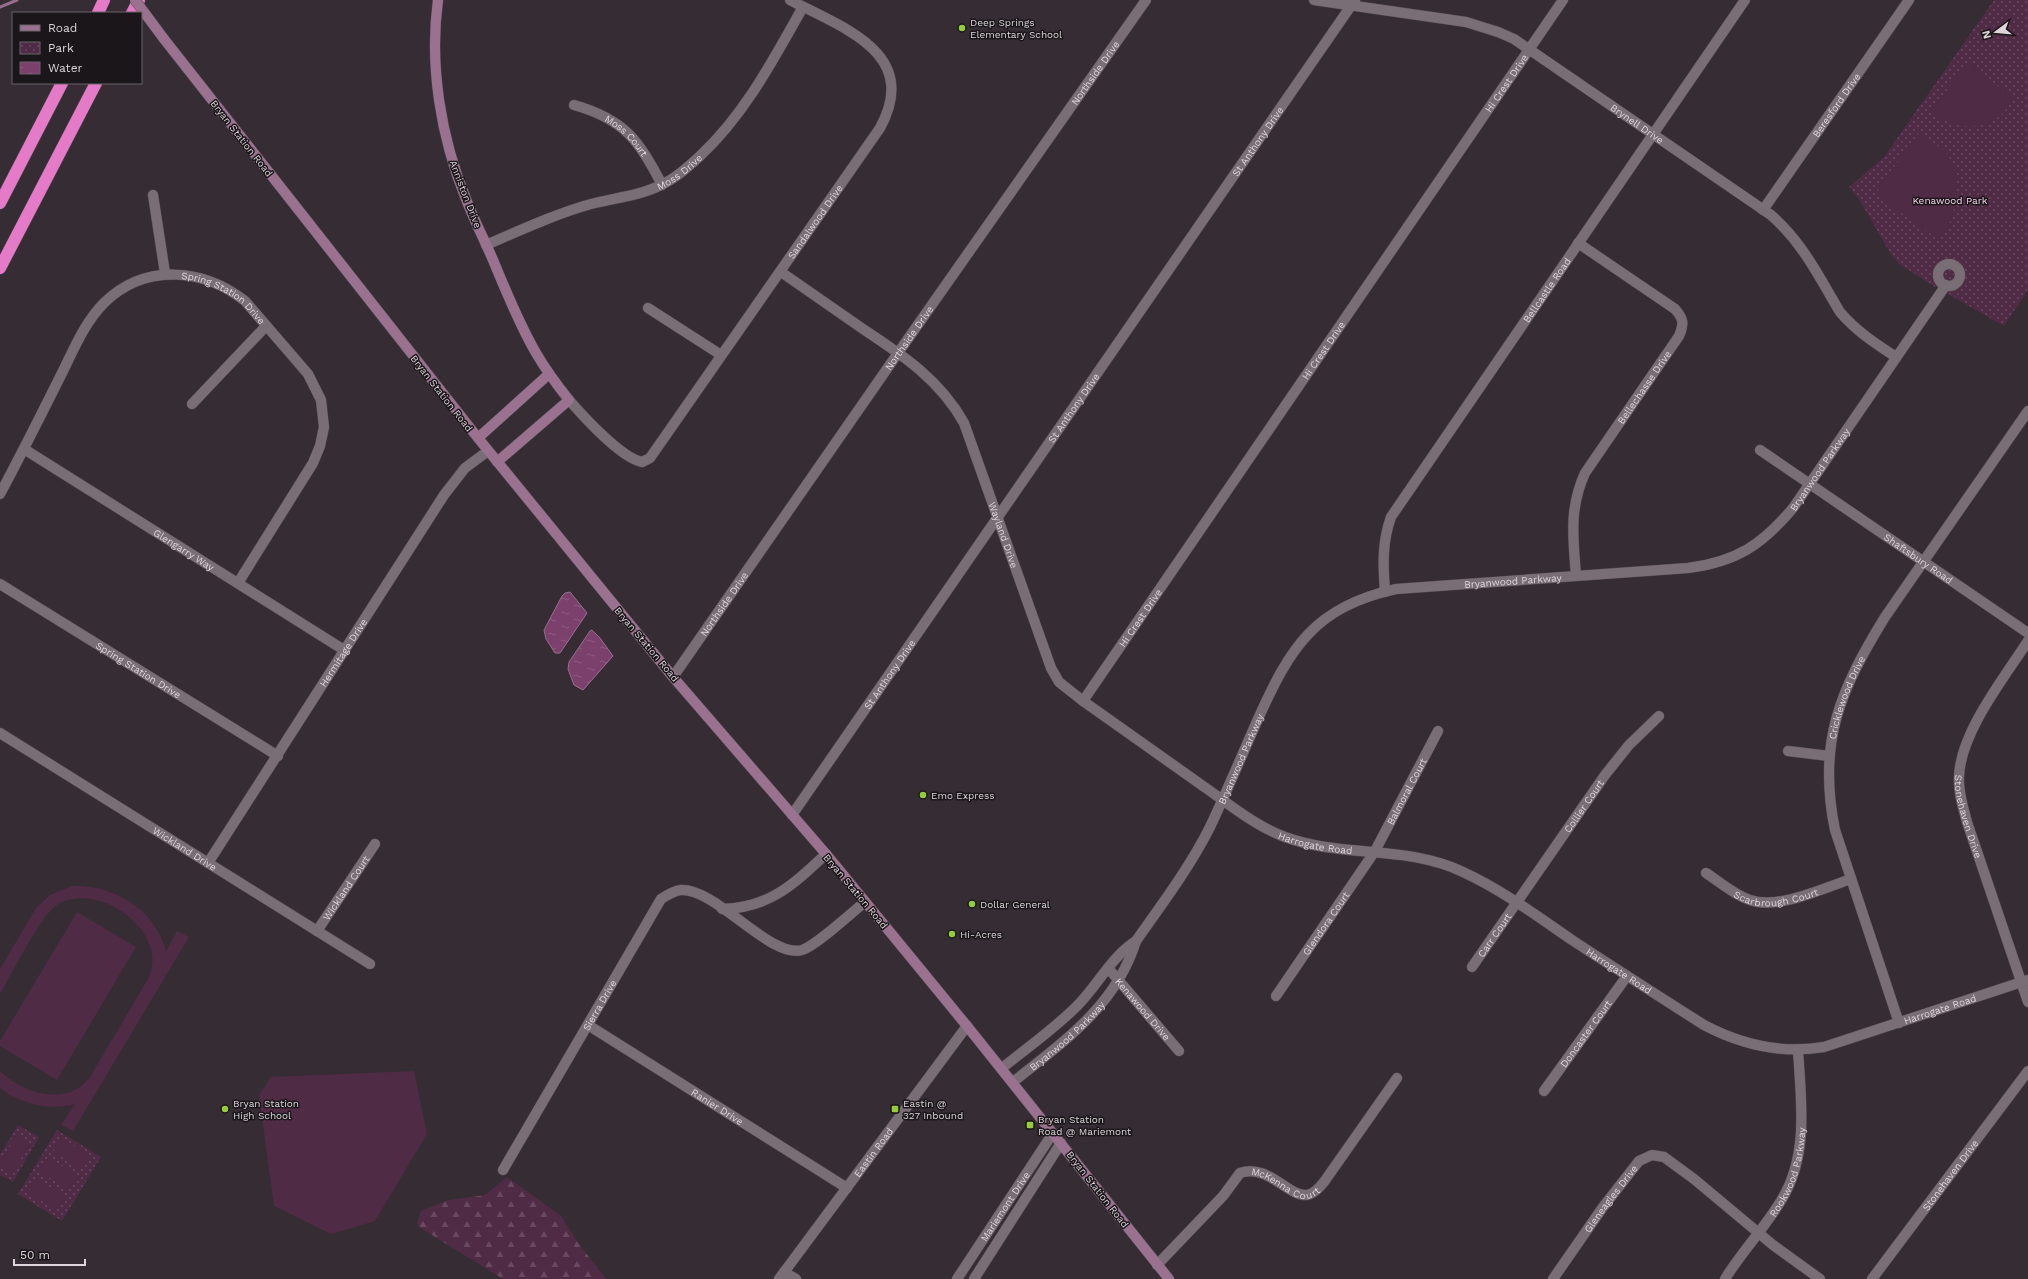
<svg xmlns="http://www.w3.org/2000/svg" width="2028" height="1279" font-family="'Work Sans',sans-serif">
<defs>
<pattern id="forest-firs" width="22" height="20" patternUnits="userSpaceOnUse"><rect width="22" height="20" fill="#502b46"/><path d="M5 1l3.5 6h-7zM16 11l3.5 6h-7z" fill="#694960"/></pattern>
<pattern id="park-dots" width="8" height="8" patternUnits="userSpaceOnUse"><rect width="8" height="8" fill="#502b46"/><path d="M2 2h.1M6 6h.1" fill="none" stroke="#694960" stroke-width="1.8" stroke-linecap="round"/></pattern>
<pattern id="water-ripples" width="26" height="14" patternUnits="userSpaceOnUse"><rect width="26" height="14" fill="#7c406c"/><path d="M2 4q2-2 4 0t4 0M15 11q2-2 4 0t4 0" fill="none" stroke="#8e5b80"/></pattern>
</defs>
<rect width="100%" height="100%" fill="#362c33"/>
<path fill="url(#forest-firs)" d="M507,1177L561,1216L579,1244L606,1279H503L419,1227L417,1223L421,1211L449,1200L485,1195Z"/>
<path fill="url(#park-dots)" d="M1994,0H2028V290L2004,326L1932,285L1899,264L1890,253L1859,199L1849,187L1884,157Z
M18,1125L39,1137L13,1182L0,1175V1155Z
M57,1130L101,1157L62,1221L18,1194Z"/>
<path fill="#502b46" d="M1965,64L1972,66L2012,97C2010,102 2007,109 2003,113C1982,133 1953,129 1932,112Z
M1919,133C1930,141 1944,148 1950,159C1961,177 1957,206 1949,224C1947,229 1941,234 1938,239L1880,198L1878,189Z
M72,886C113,884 156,910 166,951L177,931L189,937L73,1131L61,1125L75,1104C49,1111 21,1104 0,1088V1071C23,1094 68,1107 90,1077L149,977C169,930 97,880 57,905C41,915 11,975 0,994V969L36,908L50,895Z
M77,912L136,947L57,1080L0,1046V1041Z
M414,1071L427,1134L375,1221L331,1234L274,1206L259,1095L271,1077Z
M16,1136L29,1144L13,1173L0,1166V1163Z
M61,1138L90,1155L81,1169L53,1152Z
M48,1158L77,1175L69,1189L40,1172Z
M36,1179L65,1196L57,1210L28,1193Z"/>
<path fill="url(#water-ripples)" stroke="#996d8d" d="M570,592L587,613L560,653H555L546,639L544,630L562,596L565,593Z
M592,630L600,638L613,656L583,690L574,685L568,669L569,662L590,631Z"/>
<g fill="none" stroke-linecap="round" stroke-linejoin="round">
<path stroke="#996d8d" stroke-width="3" d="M0,7L17,0"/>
<g stroke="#534a50" stroke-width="11">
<g id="street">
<path id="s1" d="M1314,0L1466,22L1498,32L1514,39L1771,215C1803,243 1819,277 1840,312C1856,331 1876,344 1896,357"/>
<path id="s2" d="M574,105C624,119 640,141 662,185"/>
<path d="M153,195L165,273"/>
<path id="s3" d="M1763,210L1909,0"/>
<path id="s4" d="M486,245C521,230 555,214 591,204C614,198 639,196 661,185C676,178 688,167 700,156C745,114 773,60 803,7"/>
<circle cx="1949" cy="275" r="11"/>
<path id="s5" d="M781,272C808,291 836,310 863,329C904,356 940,380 964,423L1051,668L1059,682L1083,701C1123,729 1163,758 1203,786C1229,804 1255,826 1285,837C1342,858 1407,845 1463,872C1502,890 1537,916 1572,940C1616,969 1660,997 1704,1025C1742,1045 1782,1054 1824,1047L2028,980"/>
<path d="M648,308L721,355"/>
<path id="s6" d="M569,400C583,416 621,458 642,462L650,458L880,128C921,53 843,28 790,0"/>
<path d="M192,404L266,326"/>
<path id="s7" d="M24,449L344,650"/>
<path id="s8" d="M1760,450L2028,633"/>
<path id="s9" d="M0,494C20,457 39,419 58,381C72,354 83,324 104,303C145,263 203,268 245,301L308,374L321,400L324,427L320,446L313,463L238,583"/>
<path id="s10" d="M1576,575C1573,538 1569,508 1585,473L1679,336C1684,324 1684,319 1675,309L1578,243"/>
<path id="s11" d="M0,584L278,756"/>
<path id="s12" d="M1385,592C1383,565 1382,542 1391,517L1745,0"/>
<path id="s13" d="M2028,641C2004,678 1960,733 1959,777C1958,792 1963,807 1967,822L2028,1002"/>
<path id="s14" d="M673,677L898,353L1146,0"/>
<path id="s15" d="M1083,701L1563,0"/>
<path id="s16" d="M0,733L370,964"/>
<path d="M1788,751L1829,756"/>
<path id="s17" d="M792,815L1355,0"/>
<path id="s18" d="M208,863L444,495L465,468L488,451"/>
<path id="s19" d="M1706,873C1720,882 1734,895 1750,900C1778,910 1824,888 1851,879"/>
<path d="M722,909C769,908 793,885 826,854"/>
<path id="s20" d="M317,931L375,844"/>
<path id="s21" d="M1472,967L1605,775L1629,745L1659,716"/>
<path id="s22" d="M1108,968L1179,1051"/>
<path id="s23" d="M1276,996L1375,851L1438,731"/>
<path id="s24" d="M1899,1023L1835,830C1817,743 1840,690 1885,617L2028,411"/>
<path id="s25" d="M588,1025L847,1188"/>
<path d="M1002,1068C1027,1048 1054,1029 1077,1006C1098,985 1111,957 1136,941"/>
<path id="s26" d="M1013,1082C1063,1042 1116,1006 1136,941C1162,904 1190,867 1210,827C1227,791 1242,755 1258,719C1290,648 1314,607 1396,589L1688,568C1736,562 1762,545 1793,508L1946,285"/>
<path id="s27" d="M1544,1091L1627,976"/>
<path id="s28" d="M503,1170L661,899C667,895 673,891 681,890C716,888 770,959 802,950C816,946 851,913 865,902"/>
<path id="s29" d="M1157,1265L1223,1196L1240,1173C1268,1163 1288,1197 1307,1195C1314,1194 1320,1187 1324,1182L1397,1078"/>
<path d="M784,1272L796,1279"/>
<path id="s30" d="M779,1279L967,1026"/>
<path id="s31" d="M957,1279L1053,1133"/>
<path d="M974,1279L1061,1143"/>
<path id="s32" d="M1553,1279L1603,1207L1639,1161L1652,1155L1664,1157L1694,1179L1773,1245L1820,1279"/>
<path id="s33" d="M1725,1279C1742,1251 1765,1228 1782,1199C1809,1154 1801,1101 1798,1050"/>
<path id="s34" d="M1872,1279L2028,1071"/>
</g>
</g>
<g stroke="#534a50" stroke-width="11">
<path id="secondary" d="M438,0C429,66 441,138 466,199C474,220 484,239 493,260C506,291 519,324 536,353C546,370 557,385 569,400L497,462
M164,39L478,438L673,677L826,854L967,1026L1169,1279
M478,438L549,374"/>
</g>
<g stroke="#534a50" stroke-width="13">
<path id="highway" d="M98,13L104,0
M132,13L139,0
M0,203L62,83
M0,268L96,83"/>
</g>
<use href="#street" stroke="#7a6e76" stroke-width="10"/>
<use href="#secondary" stroke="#9a728f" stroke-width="10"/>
<use href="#highway" stroke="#e57bc8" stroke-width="12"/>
<g stroke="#534a50" stroke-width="11" stroke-linecap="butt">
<path id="secondary-bridge" d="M135,0L164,39"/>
</g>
<use href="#secondary-bridge" stroke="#9a728f" stroke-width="10"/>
</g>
<g fill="#95cc3b" stroke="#1b1619" stroke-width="1.5">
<circle cx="962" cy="28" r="4"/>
<circle cx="923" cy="795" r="4"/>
<circle cx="972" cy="904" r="4"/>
<circle cx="952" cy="934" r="4"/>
<circle cx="225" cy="1109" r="4"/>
<rect x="891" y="1105" width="8" height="8" rx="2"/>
<rect x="1026" y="1121" width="8" height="8" rx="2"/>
</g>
<g text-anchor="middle" stroke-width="3" stroke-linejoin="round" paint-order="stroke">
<g font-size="10" fill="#ddd6db" stroke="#1b1619" text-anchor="start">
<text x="970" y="26">Deep Springs<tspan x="970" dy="12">Elementary School</tspan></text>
<text x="931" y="799">Emo Express</text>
<text x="980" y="908">Dollar General</text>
<text x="960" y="938">Hi-Acres</text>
<text x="233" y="1107">Bryan Station<tspan x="233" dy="12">High School</tspan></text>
<text x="903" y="1107">Eastin @<tspan x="903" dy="12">327 Inbound</tspan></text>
<text x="1038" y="1123">Bryan Station<tspan x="1038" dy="12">Road @ Mariemont</tspan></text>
</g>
<g font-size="10" fill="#ddd6db" stroke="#1b1619">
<text dy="4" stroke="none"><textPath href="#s14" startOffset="737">Northside Drive</textPath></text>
<text dy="4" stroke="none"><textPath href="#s15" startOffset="749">Hi Crest Drive</textPath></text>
<text dy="4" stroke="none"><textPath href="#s3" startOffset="128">Beresford Drive</textPath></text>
<text dy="4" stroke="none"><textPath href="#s1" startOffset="354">Brynell Drive</textPath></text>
<text dy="4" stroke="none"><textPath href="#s2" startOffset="62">Moss Court</textPath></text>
<text transform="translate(242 138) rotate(52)" y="4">Bryan Station Road</text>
<text dy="4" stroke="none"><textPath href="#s17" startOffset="819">St Anthony Drive</textPath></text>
<text dy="4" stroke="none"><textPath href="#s4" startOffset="208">Moss Drive</textPath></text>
<text transform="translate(466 194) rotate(69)" y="4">Anniston Drive</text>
<text dy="4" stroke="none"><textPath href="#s6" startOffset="394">Sandalwood Drive</textPath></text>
<text dy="4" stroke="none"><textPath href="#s12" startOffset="351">Bellcastle Road</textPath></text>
<text dy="4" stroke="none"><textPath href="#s9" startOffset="352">Spring Station Drive</textPath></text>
<text dy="4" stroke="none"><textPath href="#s14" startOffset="413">Northside Drive</textPath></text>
<text dy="4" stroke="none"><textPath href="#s15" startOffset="425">Hi Crest Drive</textPath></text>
<text dy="4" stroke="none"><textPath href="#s10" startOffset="208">Bellechasse Drive</textPath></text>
<text transform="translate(442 393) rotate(52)" y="4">Bryan Station Road</text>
<text dy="4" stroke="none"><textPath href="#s17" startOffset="495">St Anthony Drive</textPath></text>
<text dy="4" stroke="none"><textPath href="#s26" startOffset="1108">Bryanwood Parkway</textPath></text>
<text dy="4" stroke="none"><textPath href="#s5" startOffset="358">Wayland Drive</textPath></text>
<text dy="4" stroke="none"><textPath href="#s7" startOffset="189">Glengarry Way</textPath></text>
<text dy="4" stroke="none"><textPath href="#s8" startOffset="192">Shaftsbury Road</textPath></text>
<text dy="4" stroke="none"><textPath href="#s26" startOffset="761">Bryanwood Parkway</textPath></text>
<text dy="4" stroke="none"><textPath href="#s14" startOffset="89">Northside Drive</textPath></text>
<text dy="4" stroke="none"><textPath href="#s15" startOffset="101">Hi Crest Drive</textPath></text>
<text transform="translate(647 644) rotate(50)" y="4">Bryan Station Road</text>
<text dy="4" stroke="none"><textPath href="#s18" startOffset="250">Hermitage Drive</textPath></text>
<text dy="4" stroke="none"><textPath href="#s11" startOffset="163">Spring Station Drive</textPath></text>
<text dy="4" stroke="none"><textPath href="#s17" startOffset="171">St Anthony Drive</textPath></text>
<text dy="4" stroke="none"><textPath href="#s24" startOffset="339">Cricklewood Drive</textPath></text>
<text dy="4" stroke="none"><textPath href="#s26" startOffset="401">Bryanwood Parkway</textPath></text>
<text dy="4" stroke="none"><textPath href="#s23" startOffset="243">Balmoral Court</textPath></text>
<text dy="4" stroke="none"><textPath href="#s21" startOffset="196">Collier Court</textPath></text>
<text dy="4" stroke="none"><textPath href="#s13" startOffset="195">Stonehaven Drive</textPath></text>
<text dy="4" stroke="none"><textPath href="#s5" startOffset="821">Harrogate Road</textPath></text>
<text dy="4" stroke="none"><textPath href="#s16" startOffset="218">Wickland Drive</textPath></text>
<text dy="4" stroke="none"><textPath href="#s20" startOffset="52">Wickland Court</textPath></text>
<text dy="4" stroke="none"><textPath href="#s19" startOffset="78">Scarbrough Court</textPath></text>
<text transform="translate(856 891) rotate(50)" y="4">Bryan Station Road</text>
<text dy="4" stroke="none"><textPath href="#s23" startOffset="88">Glendora Court</textPath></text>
<text dy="4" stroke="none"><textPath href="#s21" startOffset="39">Carr Court</textPath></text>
<text dy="4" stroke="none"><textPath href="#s5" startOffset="1157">Harrogate Road</textPath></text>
<text dy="4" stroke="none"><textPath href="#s28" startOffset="191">Sierra Drive</textPath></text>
<text dy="4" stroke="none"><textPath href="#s22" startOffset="54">Kenawood Drive</textPath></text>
<text dy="4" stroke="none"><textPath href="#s5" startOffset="1504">Harrogate Road</textPath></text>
<text dy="4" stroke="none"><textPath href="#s27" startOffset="71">Doncaster Court</textPath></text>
<text dy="4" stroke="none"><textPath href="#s26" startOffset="71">Bryanwood Parkway</textPath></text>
<text dy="4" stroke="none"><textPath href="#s25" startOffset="153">Ranier Drive</textPath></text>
<text dy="4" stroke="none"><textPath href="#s30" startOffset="158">Eastin Road</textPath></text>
<text dy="4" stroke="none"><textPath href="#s33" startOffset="126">Rookwood Parkway</textPath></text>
<text dy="4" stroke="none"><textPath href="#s34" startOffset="130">Stonehaven Drive</textPath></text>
<text dy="4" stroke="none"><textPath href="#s29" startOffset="173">McKenna Court</textPath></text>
<text transform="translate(1098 1189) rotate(52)" y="4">Bryan Station Road</text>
<text dy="4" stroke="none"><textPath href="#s32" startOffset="99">Gleneagles Drive</textPath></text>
<text dy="4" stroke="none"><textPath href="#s31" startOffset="87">Mariemont Drive</textPath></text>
</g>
<g font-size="10" fill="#f6d1ea" stroke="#1b1619">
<text x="1950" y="204">Kenawood Park</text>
</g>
</g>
<rect x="12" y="12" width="130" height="72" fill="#1b1619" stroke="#696367"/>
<rect x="20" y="25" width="20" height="6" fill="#9a728f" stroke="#696367"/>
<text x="48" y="32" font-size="12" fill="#ddd6db">Road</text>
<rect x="20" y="42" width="20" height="12" fill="url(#park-dots)" stroke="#696367"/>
<text x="48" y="52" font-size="12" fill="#ddd6db">Park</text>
<rect x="20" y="62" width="20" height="12" fill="url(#water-ripples)" stroke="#696367"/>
<text x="48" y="72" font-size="12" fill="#ddd6db">Water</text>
<g transform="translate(1996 32) rotate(254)" stroke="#1b1619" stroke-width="3" paint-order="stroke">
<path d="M0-3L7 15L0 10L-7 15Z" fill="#ddd6db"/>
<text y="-6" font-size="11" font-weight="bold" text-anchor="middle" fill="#ddd6db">N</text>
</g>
<path d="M14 1259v6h71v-6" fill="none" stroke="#ddd6db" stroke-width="2"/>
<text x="20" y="1259" font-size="12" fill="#ddd6db" stroke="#1b1619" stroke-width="3" paint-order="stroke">50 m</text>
</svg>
